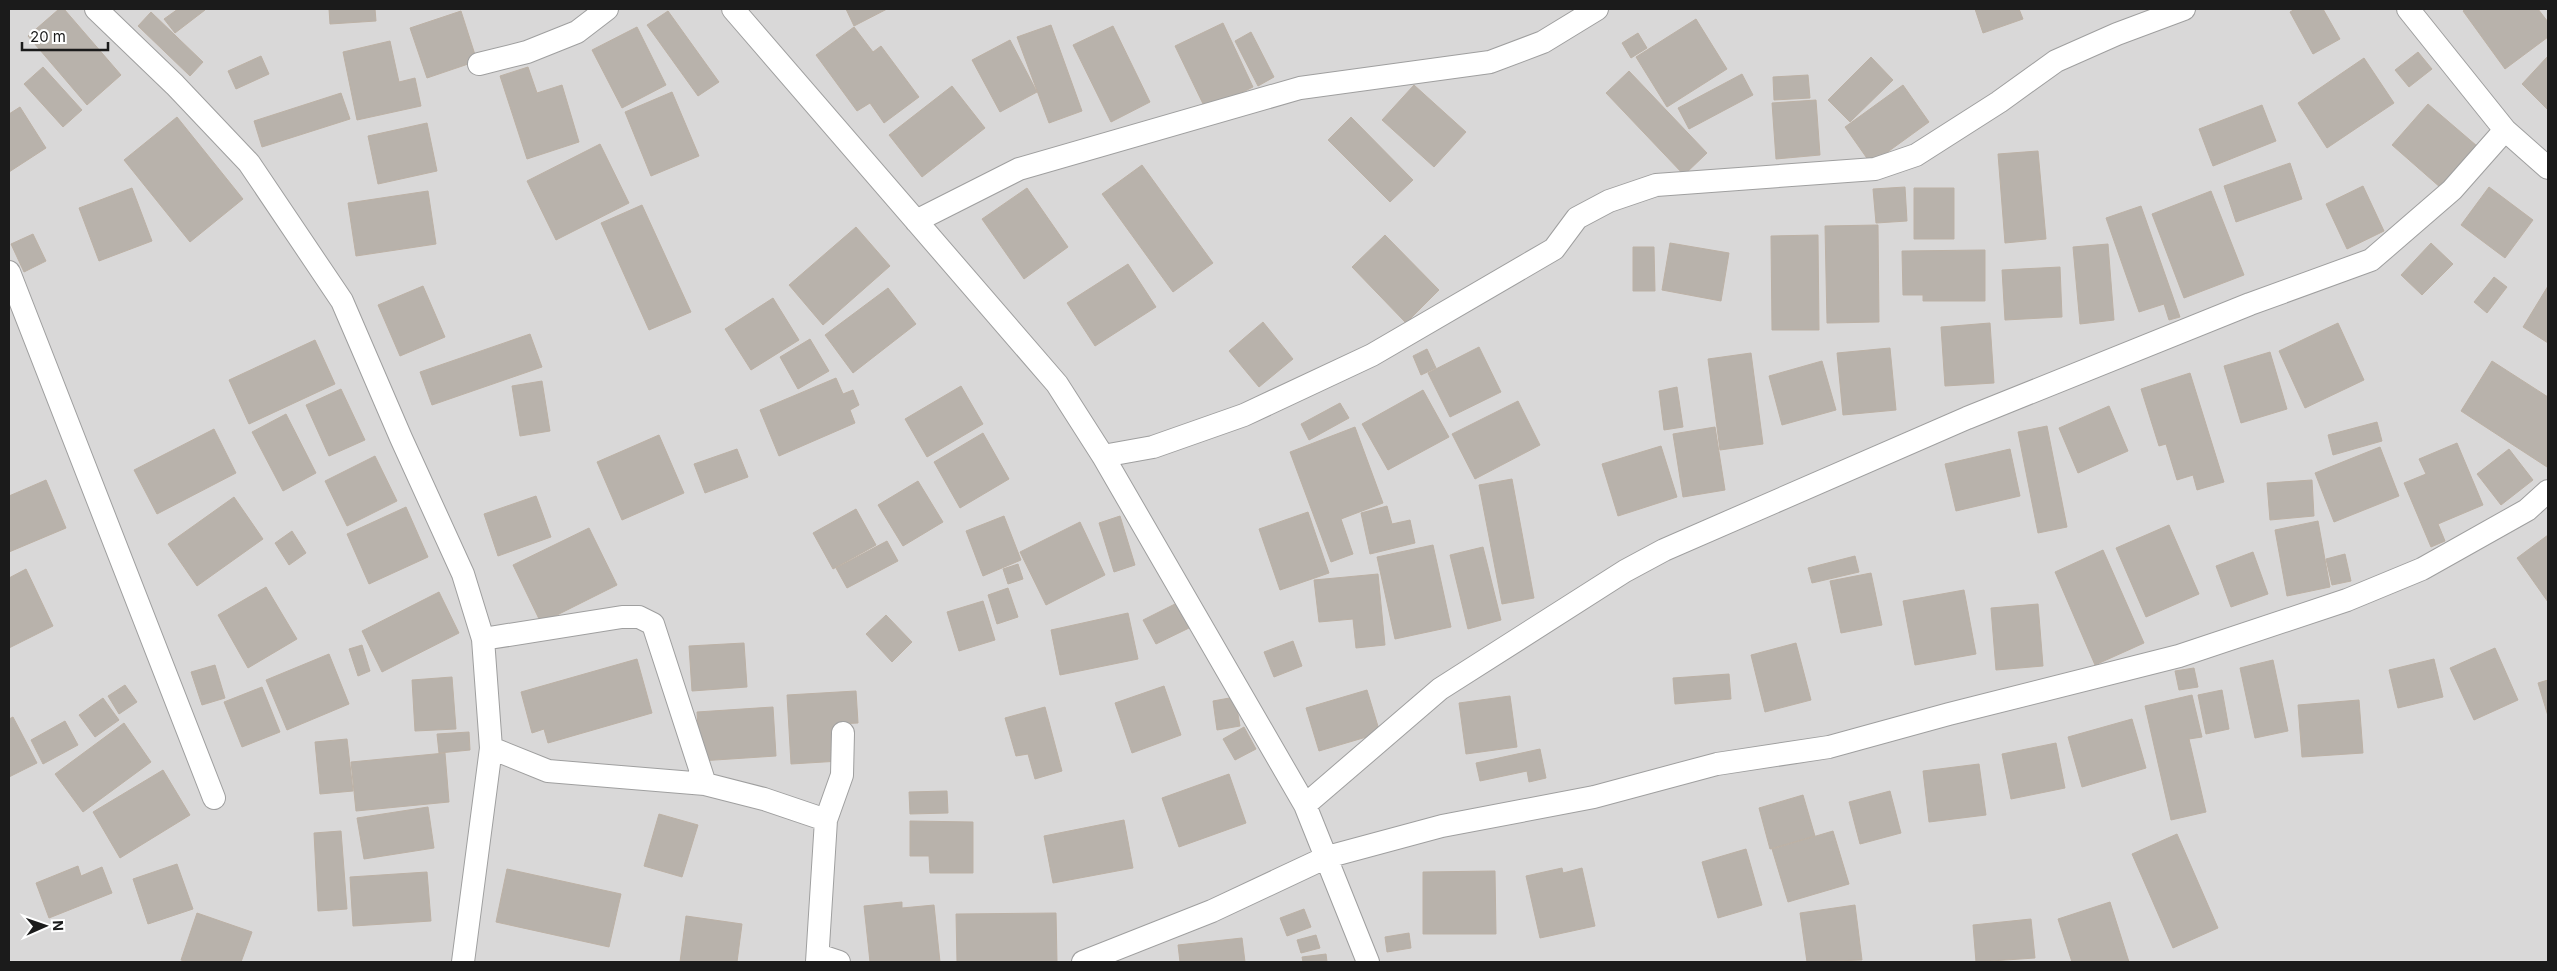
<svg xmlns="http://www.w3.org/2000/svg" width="2557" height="971" font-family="Inter,sans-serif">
<rect width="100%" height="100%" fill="#ece9e1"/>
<path fill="#d9d8d8" d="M9,9H2548V962H9Z"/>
<path fill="#b8b2ab" stroke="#bcb1a5" d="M59,9H64L121,75L87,105L28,36Z
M178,9H204L205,10L175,33L164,19Z
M329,9H375L376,21L330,24Z
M846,9H887L854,26Z
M1975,9H2019L2023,19L1983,33Z
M2295,9H2323L2340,39L2313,54L2290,12Z
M2466,9H2538L2548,22V37L2505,69L2463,11Z
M461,11L477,61L427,78L410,28Z
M668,11L719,82L698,96L647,25Z
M151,12L203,62L190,76L138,26Z
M1696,19L1727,69L1667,107L1636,57Z
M1223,23L1253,87L1206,110L1175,46Z
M1051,25L1082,111L1049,123L1017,37Z
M1113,26L1150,102L1111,122L1073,45Z
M637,27L666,85L622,108L592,50Z
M854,27L873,52L881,46L919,97L884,123L870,103L857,111L816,55Z
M1251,32L1274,77L1258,86L1235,41Z
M1638,33L1647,48L1631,58L1622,43Z
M1010,40L1037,92L1000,112L972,60Z
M390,41L399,82L415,78L421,106L357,120L343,52Z
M2418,52L2432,69L2409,87L2395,70Z
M261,56L269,74L236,89L228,71Z
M2548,56V110L2522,84Z
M1871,57L1893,80L1850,122L1828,100Z
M2364,58L2394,103L2327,148L2298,103Z
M43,67L82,110L63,127L24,84Z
M528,67L537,93L562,85L579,142L527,159L500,76Z
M1629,71L1707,153L1684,175L1606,93Z
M1742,74L1753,95L1689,129L1678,108Z
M1808,75L1810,98L1774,100L1773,77Z
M1414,85L1466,132L1434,167L1382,120Z
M1903,85L1929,122L1871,164L1845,127Z
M952,86L985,128L922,177L889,135Z
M672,92L699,156L651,176L625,112Z
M341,93L350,119L262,147L254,121Z
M1816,100L1820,155L1776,159L1772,103Z
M2428,104L2477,146L2441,188L2392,145Z
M2262,105L2276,141L2213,166L2199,129Z
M20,107L46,148L9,172V114Z
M177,117L243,199L190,242L124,160Z
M1351,117L1413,180L1390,202L1328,140Z
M427,123L437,171L378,184L368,136Z
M600,144L629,203L556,240L527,181Z
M2038,151L2046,239L2005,243L1998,154Z
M2290,163L2302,199L2236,222L2224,186Z
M1142,165L1213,263L1173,292L1102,194Z
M2363,186L2384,231L2347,249L2326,204Z
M1905,187L1907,221L1876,223L1873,189Z
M2489,187L2533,220L2505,258L2461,225Z
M132,188L152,241L99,261L79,208Z
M1027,188L1068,247L1024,279L982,219Z
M1914,188H1954V239H1914Z
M428,191L436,244L356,256L348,203Z
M2211,191L2244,275L2184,298L2152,214Z
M642,205L691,312L649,330L601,223Z
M2141,206L2180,317L2169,320L2164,304L2139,312L2106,218Z
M1878,225L1879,322L1827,323L1825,226Z
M856,227L890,266L823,325L789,285Z
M33,234L46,261L24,272L11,244Z
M1385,235L1439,290L1406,323L1352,267Z
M1818,235L1819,330H1772L1771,236Z
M1670,243L1729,253L1721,301L1662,290Z
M2431,243L2453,264L2422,295L2401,275Z
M2108,244L2114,320L2080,324L2073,247Z
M1633,247H1654L1655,291H1633Z
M1985,250V301H1923V295H1903L1902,251Z
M1128,264L1156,307L1095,346L1067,303Z
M2060,267L2062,317L2005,320L2002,270Z
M2494,277L2507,287L2487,313L2474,302Z
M423,286L445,337L400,356L378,305Z
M2548,286V343L2523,327Z
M888,288L916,324L853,373L825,335Z
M773,298L799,340L751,370L725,329Z
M1263,322L1293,359L1259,387L1229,351Z
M1990,323L1994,383L1945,386L1941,327Z
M2338,323L2364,380L2305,408L2279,351Z
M530,334L542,367L432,405L420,372Z
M810,339L829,371L798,389L780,357Z
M315,340L335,384L249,424L229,380Z
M1479,347L1501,392L1450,417L1428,373Z
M1890,348L1896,410L1843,415L1837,353Z
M1427,349L1436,368L1421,375L1413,356Z
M2270,352L2287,409L2241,423L2224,366Z
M1751,353L1763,444L1720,450L1708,359Z
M1822,361L1836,410L1782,425L1769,376Z
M2492,361L2548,397L2547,467L2461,411Z
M2190,373L2224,482L2197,490L2193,475L2177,480L2166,444L2159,446L2141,389Z
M836,378L843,394L853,390L859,405L850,410L855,423L779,456L760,410Z
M542,381L550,431L520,436L512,386Z
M961,386L983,424L927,457L905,419Z
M1677,387L1683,427L1664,430L1659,391Z
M341,389L365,440L329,456L306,405Z
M1423,390L1449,437L1388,470L1362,424Z
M1518,401L1540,445L1475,479L1452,434Z
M1340,403L1349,418L1309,440L1301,424Z
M2109,406L2128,451L2078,473L2059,428Z
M286,414L316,473L283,491L252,432Z
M2377,422L2382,441L2333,455L2328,435Z
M2047,426L2067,527L2038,533L2018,432Z
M1355,427L1383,503L1341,519L1353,554L1331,562L1290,452Z
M1715,427L1725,490L1683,497L1673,434Z
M214,429L236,473L157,514L134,470Z
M983,433L1009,479L960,508L934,462Z
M659,435L684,493L622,520L597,462Z
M2457,443L2483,505L2438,524L2445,541L2431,547L2404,483L2426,474L2419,459Z
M1661,446L1677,497L1618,516L1602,464Z
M2380,447L2399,496L2334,522L2315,473Z
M737,449L748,477L705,493L694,464Z
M2010,449L2020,496L1956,511L1945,464Z
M2509,449L2533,480L2501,505L2477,474Z
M375,456L397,501L347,526L325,481Z
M1512,479L1534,598L1502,604L1479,485Z
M46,480L66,528L9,552V496Z
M2312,480L2314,516L2270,520L2267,483Z
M918,481L943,522L903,546L878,505Z
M536,496L551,537L498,556L484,514Z
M234,497L263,539L197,586L168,544Z
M1387,506L1392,524L1410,520L1415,543L1370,554L1361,513Z
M406,507L428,557L369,584L347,534Z
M856,509L876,545L833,569L813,533Z
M1308,512L1329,573L1280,590L1259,529Z
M1004,516L1021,560L983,576L966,531Z
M1120,516L1135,565L1114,572L1099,523Z
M2318,521L2330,587L2287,596L2275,530Z
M1080,522L1105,575L1046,605L1020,552Z
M2169,525L2199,594L2146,617L2116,548Z
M589,528L617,585L541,623L513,565Z
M292,531L306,553L289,565L275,543Z
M2548,535V602L2517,558Z
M887,541L898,561L847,588L836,568Z
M1433,545L1451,627L1395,639L1377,557Z
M1483,547L1501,620L1468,629L1450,555Z
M2103,550L2144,643L2095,665L2055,572Z
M2253,552L2268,594L2231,607L2216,566Z
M2345,554L2351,581L2332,585L2326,559Z
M1855,556L1859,572L1812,583L1808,568Z
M1018,564L1023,579L1008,584L1003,569Z
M26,569L53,626L9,648V578Z
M1871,573L1882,625L1841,633L1830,581Z
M1378,574L1385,645L1356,648L1353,619L1319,622L1314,580Z
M266,587L297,639L248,668L218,615Z
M1008,588L1018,617L997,624L988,595Z
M1964,590L1976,654L1915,665L1903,601Z
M439,592L459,633L382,672L362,631Z
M983,601L995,640L959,651L947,612Z
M1177,603L1189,628L1156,644L1143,620Z
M2038,604L2043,666L1996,670L1991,608Z
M1128,613L1138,659L1060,675L1051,630Z
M886,615L912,642L892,662L866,634Z
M1293,641L1302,666L1274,677L1264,652Z
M744,643L747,687L692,691L689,646Z
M1796,643L1811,700L1765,712L1751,655Z
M362,645L370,671L358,676L349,649Z
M2495,648L2518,700L2474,720L2450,668Z
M329,654L349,704L287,730L266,680Z
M637,659L652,713L548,743L544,729L532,733L521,692Z
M2434,659L2443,697L2398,708L2389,670Z
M2273,660L2288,731L2255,738L2240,668Z
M215,665L225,698L202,705L191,672Z
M2194,668L2198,687L2179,690L2175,671Z
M1729,674L1731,699L1675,704L1673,678Z
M452,677L456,729L415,731L412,680Z
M2548,680V716L2538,683Z
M125,685L137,702L119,714L108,696Z
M1164,686L1181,735L1132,753L1115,703Z
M262,687L280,732L242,747L224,702Z
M1367,690L1380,733L1319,751L1306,708Z
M2222,690L2229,729L2206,734L2198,695Z
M856,691L858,723L837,724L840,761L791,764L787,695Z
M2192,695L2202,737L2189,739L2206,812L2171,820L2145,706Z
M1510,696L1517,747L1466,754L1459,703Z
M1235,697L1240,726L1217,730L1213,701Z
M103,698L119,720L95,737L79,715Z
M2359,700L2363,753L2302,757L2298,705Z
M773,707L776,756L700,761L697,712Z
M1045,707L1062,771L1035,779L1028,754L1016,756L1005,718Z
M13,717L37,763L9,777V719Z
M2132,719L2146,768L2082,787L2068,737Z
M65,721L78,745L43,764L31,740Z
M124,723L151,762L83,812L55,774Z
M1244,727L1256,749L1235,760L1223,739Z
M469,732L470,750L439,753L437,734Z
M347,739L353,791L320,794L315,742Z
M2056,743L2065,788L2011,799L2002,754Z
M1540,749L1546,778L1529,782L1527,771L1480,781L1476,763Z
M445,753L449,802L356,811L351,762Z
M1979,764L1986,815L1929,822L1923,771Z
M163,770L190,815L120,858L93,812Z
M1229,774L1246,823L1179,847L1162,798Z
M947,791L948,813L910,814L909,792Z
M1890,791L1901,833L1860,844L1849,802Z
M1803,795L1815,836L1770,849L1759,808Z
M428,807L434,848L364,859L357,818Z
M659,814L698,825L682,877L644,866Z
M1124,820L1133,868L1053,883L1044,836Z
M910,821L973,822V873H930L929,856H910Z
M341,831L347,909L318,911L314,833Z
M1833,831L1849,884L1788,902L1772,849Z
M2177,834L2218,928L2173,948L2132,854Z
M1746,849L1762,905L1718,918L1702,862Z
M177,864L193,909L148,924L133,879Z
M78,866L81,876L102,867L112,893L49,918L36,883Z
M1562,868L1563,873L1582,868L1595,926L1540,938L1526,876Z
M507,869L621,894L609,947L496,922Z
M1495,871L1496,934H1423V872Z
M427,872L431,921L353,926L350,877Z
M902,902V908L934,905L940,962H870L864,906Z
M2110,902L2129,962H2072L2058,919Z
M1855,905L1862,960L1807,962L1800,913Z
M1304,909L1311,927L1287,936L1280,918Z
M197,913L252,932L241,962H189L181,960Z
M1056,913L1057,962H957L956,914Z
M686,916L742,924L737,962H680Z
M2031,919L2035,958L1976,962L1973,925Z
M1409,933L1411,948L1387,952L1385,937Z
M1316,935L1320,948L1301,953L1297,940Z
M1242,938L1245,962H1180L1178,945Z
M1326,954L1327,962H1303L1302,957Z"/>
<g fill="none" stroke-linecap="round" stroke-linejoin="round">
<g stroke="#9f9f9f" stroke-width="24">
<path id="street" d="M96,9L175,85L249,163L342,301L401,438L463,574L483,639L491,748L463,962
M733,9L1057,384L1103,456L1305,805L1368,962
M2408,9L2505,130L2548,168
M479,64L527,52L577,32L607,9
M916,221L1019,169L1300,88L1490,62L1543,42L1597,9
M9,272L214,798
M1103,456L1153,447L1244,415L1372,355L1554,249L1577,218L1609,201L1656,185L1875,169L1916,155L1999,102L2056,61L2117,34L2184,9
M483,639L622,617H639L653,624L705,784
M491,748L548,771L705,784L764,799L826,820
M1305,805L1440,689L1625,571L1664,550L1967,418L2250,304L2371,260L2452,190L2505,130
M818,955L839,962
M817,962L826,820L842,775L843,733
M1083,962L1212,911L1327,857L1442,826L1594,797L1717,764L1829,747L1949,714L2179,656L2347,600L2422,569L2527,510L2548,491"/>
</g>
<use href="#street" stroke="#fff" stroke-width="22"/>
</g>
<rect width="2557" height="971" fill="none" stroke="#1b1b1b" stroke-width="20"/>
<g transform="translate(45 926) rotate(88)" stroke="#ffffff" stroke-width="4" paint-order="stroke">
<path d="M0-4L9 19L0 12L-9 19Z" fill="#1b1b1b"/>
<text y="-8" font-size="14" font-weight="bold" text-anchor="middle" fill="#1b1b1b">N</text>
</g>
<path d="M22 42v8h86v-8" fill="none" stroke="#1b1b1b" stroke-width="2.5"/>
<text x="30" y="42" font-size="15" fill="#1b1b1b" stroke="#ffffff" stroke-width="4" paint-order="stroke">20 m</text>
</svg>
